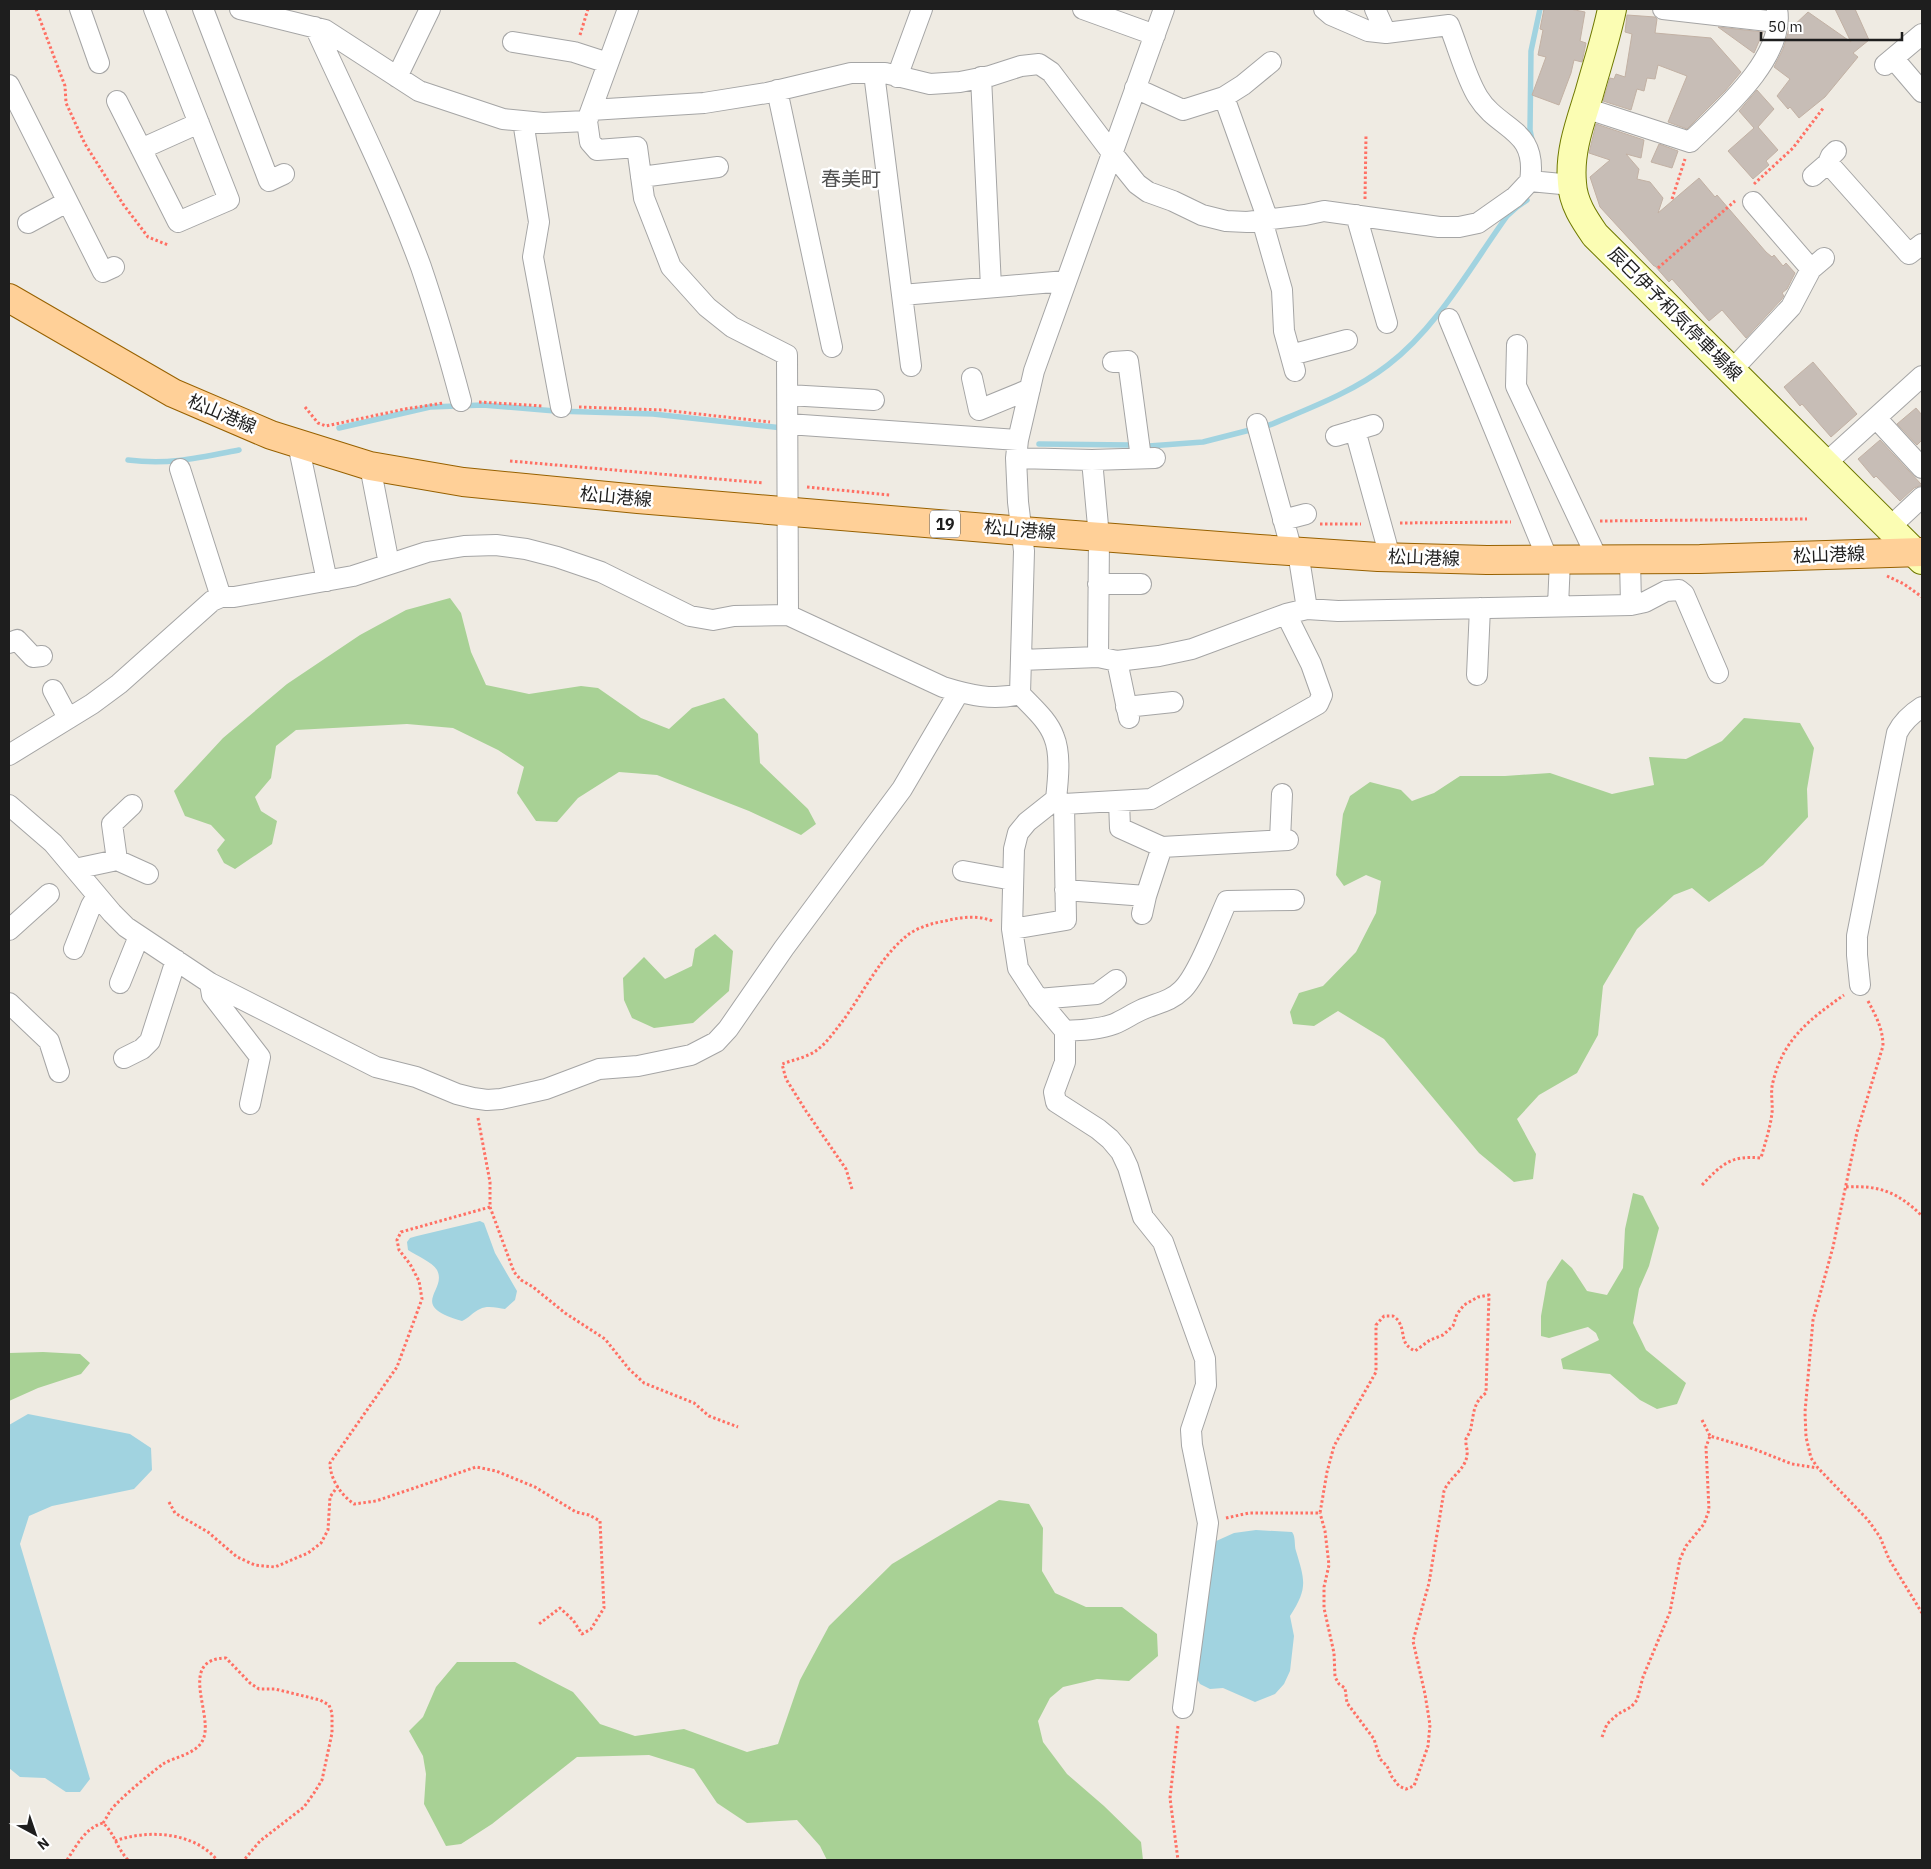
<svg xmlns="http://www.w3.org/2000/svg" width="1931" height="1869" font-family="'IBM Plex Sans','Noto Sans JP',sans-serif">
<rect width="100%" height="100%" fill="#efebe3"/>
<path fill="#a8d195" d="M450,598L461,613L471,652L486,685L529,694L581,686L598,688L641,718L669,729L692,708L724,698L758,734L760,763L808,809L816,824L801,835L749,811L657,775L619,772L578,798L557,822L536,821L517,793L524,767L498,750L453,728L407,724L296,730L276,746L271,778L255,797L261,811L277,821L272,844L235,869L224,863L217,850L225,840L211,825L185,816L174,791L223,738L287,684L360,635L406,610Z
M1744,718L1800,723L1814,748L1807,789L1808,817L1763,865L1709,902L1692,888L1674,895L1637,929L1603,986L1598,1035L1577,1073L1539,1095L1517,1119L1536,1154L1533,1179L1514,1182L1479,1153L1384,1039L1338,1011L1314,1026L1293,1024L1290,1012L1299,993L1323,986L1356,952L1376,913L1381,881L1366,875L1344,886L1336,875L1343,814L1350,796L1370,782L1401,790L1412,801L1434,793L1460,776H1505L1550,773L1612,794L1654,785L1649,757L1686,759L1722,741Z
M715,934L733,951L729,991L693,1023L654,1028L632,1018L624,1000L623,978L644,957L665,979L692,966L695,949Z
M1633,1193L1643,1196L1659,1228L1649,1266L1639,1289L1633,1323L1646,1350L1686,1383L1677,1404L1657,1409L1640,1400L1610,1374L1563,1369L1561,1359L1599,1340L1596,1333L1588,1327L1549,1338L1541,1336V1316L1547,1282L1562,1259L1572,1268L1587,1291L1607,1295L1623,1268L1625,1229Z
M43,1352L80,1354L90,1363L81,1374L38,1388L9,1401V1353Z
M999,1500L1029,1504L1043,1528L1042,1571L1055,1593L1086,1607H1122L1157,1634L1158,1656L1129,1681L1097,1679L1063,1687L1050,1698L1038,1721L1043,1742L1067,1774L1104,1806L1141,1842L1143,1860H827L820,1846L797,1820L747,1823L717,1803L694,1769L649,1755L577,1757L492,1824L461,1844L446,1846L424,1804L426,1774L423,1756L409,1731L423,1717L436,1687L457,1662H515L573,1692L600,1724L635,1736L684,1729L747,1752L778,1744L800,1680L829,1626L892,1564Z"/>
<path fill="#a1d3e0" d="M480,1221L484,1223L495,1253L517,1291L515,1300L505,1309C498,1308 487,1305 480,1309C473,1312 469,1318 462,1321C406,1305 448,1291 437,1270C432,1262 417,1256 408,1250L407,1242L410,1238L417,1236Z
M28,1414L130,1434L151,1448L152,1470L134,1489L52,1506L29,1516L20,1544L90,1779L80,1792H66L45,1778L20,1777L9,1768V1425Z
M1256,1530L1292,1532C1296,1537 1294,1545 1296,1551C1305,1581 1308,1588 1290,1616L1294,1636L1290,1671L1284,1684L1275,1694L1255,1702L1223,1688L1210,1689L1200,1684L1196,1677L1214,1542L1234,1533Z"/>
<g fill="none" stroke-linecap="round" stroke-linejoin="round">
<path stroke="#a1d3e0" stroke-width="5.5" d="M1532,140L1530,130L1531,51L1540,9
M1265,427C1307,409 1352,393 1388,365C1437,328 1471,266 1507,216L1517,207L1527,200
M339,428L430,407L483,405L555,411L653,414L783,428
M1039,444L1132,445
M1149,446L1203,442L1250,430
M128,460C170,465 198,458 239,450"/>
</g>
<path fill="#c7bdb6" stroke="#c2b1a4" d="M1544,9H1570L1585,12L1580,41L1586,43L1582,62L1574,60L1571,73L1559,105L1532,95L1546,57L1538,55L1543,30L1540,29Z
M1835,9H1855L1869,40L1853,53L1858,57L1825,97L1799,118L1790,107L1788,109L1777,96L1790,79L1774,67L1783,49L1789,30L1808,12L1851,42Z
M1627,15L1655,17L1657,19L1655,33L1711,38L1741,72L1725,91L1687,129L1668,122L1687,76L1658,65L1655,79L1647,78L1644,91L1637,89L1631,110L1603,101L1610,78L1614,79L1616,74L1625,77L1632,34L1625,32Z
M1718,27L1763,32L1754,53Z
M1757,90L1774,109L1758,127L1778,150L1766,161L1769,165L1753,179L1728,151L1754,128L1739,111Z
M1596,124L1644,140L1641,158L1626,154L1639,169L1637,179L1650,182L1663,198L1658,213L1699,178L1715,197L1717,195L1766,252L1772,257L1774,255L1783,266L1786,263L1795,273L1787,289L1782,293L1784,296L1781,300L1746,338L1722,310L1709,321L1672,279L1669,282L1655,266H1654L1600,207L1590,177L1610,160L1589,153Z
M1659,144L1678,151L1672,168L1651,162Z
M1813,362L1857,414L1831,437L1802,404L1800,406L1784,387Z
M1916,408L1922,415V440L1917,445L1897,424Z
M1880,440L1922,485L1914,488L1900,501L1876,476L1874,478L1858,459Z"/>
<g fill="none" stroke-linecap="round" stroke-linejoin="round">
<g stroke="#a5a5a5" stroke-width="22">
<path id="minor" d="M80,9L99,63
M203,9L269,181L284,174
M240,9L325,30L419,91L503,119L543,123L587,121
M628,9L587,121L590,142L597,150L637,147L644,198L671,267L707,307L732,327L787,355L788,615
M1083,9L1155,35
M1164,9L1034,371L1018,440L1016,458L1018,502L1024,551L1020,694C1032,707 1048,720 1054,737C1061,754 1058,781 1056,799L1027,822L1018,833L1014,849L1012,929L1018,968L1039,1000L1065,1031V1062L1054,1092L1056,1102L1098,1129L1110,1139L1121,1152L1128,1167L1143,1217L1163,1242L1205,1359L1206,1385L1191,1430L1192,1445L1208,1523L1183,1708
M1324,9L1331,15L1368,31L1386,33L1449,25C1458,47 1466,78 1478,97C1499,131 1538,128 1530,181
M1375,9L1386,33
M1663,9L1777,22
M315,27C351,106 391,185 421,267C436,311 449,356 461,401
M513,42L574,52L608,63
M1893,58L1922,92
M1885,65L1922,34
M874,73L911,366
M397,77L430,9
M897,77L922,9
M981,77L991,287
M9,85L103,272L114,267
M1135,88L1183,110L1224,97L1243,85L1271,62
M777,90L832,347
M1224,97L1268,220
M117,101L178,222L229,200L154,9
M1585,108L1690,142C1721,112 1786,57 1777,9
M591,110L704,103L767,93L851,73H885L930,84L960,82L990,76L1021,66L1039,64L1051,72L1112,153L1137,184L1148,192L1173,201L1202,215L1226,221L1247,222L1305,215L1324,211L1439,227H1459L1478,223L1515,197L1530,181L1572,185
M523,121L539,222L533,257L561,407
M141,149L199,123
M1828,163L1909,254L1922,244
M1813,176L1828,163L1831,156L1836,151
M641,177L718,167
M1753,202L1811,269
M1356,215L1387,323
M1262,220L1282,290L1284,331L1295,371
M28,223L67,202
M902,295L1066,281
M1449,319L1548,560
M1517,345L1516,386L1598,560
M1291,355L1347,340
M1113,362L1128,361L1141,458
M1732,370L1791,307L1811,269L1824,258
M972,378L979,410L1030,389
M788,395L874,400
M1876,418L1922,468
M788,424L1018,440
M1257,424L1292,551
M1355,430L1390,557
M1336,436L1373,425
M298,444L327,581
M1016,458L1092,460L1155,458
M1092,460L1099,537L1098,657
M1826,463L1922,376
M370,466L389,564
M180,469L221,597
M1283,520L1306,514
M1890,527L1922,497
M1298,552L1307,609
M1630,559L1631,605
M1098,584H1141
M1558,606L1560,560
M9,643L17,640L33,657L42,656
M1021,660L1098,657L1117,661L1159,656L1192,649L1286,614L1307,609L1338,611L1631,605L1645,602L1666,591L1679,590L1684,594L1718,673
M1117,661L1129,718
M1477,675L1480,608
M53,690L68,718
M1126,707L1173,702
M9,755L92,704L119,684L212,601L221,597H234L353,576L427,552L464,546L496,545L526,549L557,557L601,572L690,616L713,620L734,616L788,615L943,687C969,695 993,701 1020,694
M1056,799L1064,804L1151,799L1318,704L1322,695L1311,664L1286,614
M1119,801L1120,828L1162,847L1288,840
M9,805L53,843L112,913L126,927L210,983L376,1067L416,1077L457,1094L473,1098L487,1100L501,1099L546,1089L599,1069L638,1066L691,1055L716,1042L728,1029L784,948L902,789L959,692
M1280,840L1282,794
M117,860L148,874
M75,869L117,860L112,824L132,805
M963,871L1013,880
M1065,890L1146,896
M1142,914L1146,896L1162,847
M1012,929L1066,920L1064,804
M9,930L49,894
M74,949L91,906L97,896
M120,983L139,936
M210,983L212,995L260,1057L250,1104
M1860,985L1857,955V936L1897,733C1903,721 1911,714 1922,707
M1038,999L1097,994L1116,980
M9,1003L49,1041L59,1072
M1065,1031C1081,1030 1098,1030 1114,1024C1124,1020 1132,1014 1141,1010C1156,1003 1170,1002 1182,990C1198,975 1217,923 1227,901L1294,900
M124,1058L142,1049L150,1041L176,960"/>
</g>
<g stroke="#6f7900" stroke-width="30">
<path id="secondary" d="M1612,9C1606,38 1597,65 1589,94C1580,123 1569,152 1572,183C1573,203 1584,219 1595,235L1922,560"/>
</g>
<g stroke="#976100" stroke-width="30">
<path id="primary" d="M9,298L173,393L271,435L370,466L463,482L638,499L1022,531L1259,549L1378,557L1487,560L1700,559L1922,552"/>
</g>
<path stroke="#ff7064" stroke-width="3" stroke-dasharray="2.5 2.5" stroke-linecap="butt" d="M36,9L65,86L66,103L85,144L123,204L148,237L168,245
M580,35L588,9
M1754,184L1793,148L1824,107
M1365,199L1366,135
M1672,199L1685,159
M1658,268L1735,201
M479,402L543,406
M305,407L318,423L326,426L405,409L443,403
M579,407L663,410L770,422
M510,461L764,483
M807,487L890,495
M1600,521L1807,519
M1400,523L1511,522
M1320,524H1361
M1887,576L1904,584L1922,597
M1868,1001C1876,1016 1883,1029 1883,1046L1857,1132L1833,1247L1813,1320L1805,1412L1806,1437L1811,1458L1818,1468L1868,1520L1880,1537L1889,1559L1922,1613
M478,1118L490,1182V1207L514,1272L521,1280L533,1287L565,1313L605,1339L629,1369L644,1383L694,1403L709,1416L738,1427
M1702,1185C1722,1164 1731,1155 1761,1158C1765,1143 1770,1129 1772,1113C1773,1103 1770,1092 1773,1082C1783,1039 1810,1019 1844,995
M1846,1187C1879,1185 1898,1192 1922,1216
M852,1189L846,1169L806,1111L786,1079L782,1064C793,1060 808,1057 817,1050C825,1044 832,1035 838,1027C862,997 878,958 909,934C919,927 933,923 945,921C961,917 977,915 993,921
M490,1207L401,1232L397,1240L399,1250L410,1264L419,1281L422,1299L397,1367L330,1463C330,1479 341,1495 354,1504L376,1501L476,1467L496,1471L535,1487L576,1512L589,1515L600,1521L604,1608L591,1629L582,1634L573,1620L560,1608L539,1624
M1702,1420L1710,1436
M169,1502L175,1513L208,1532L237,1557L255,1565L275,1567L308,1553L321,1543L328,1530L330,1497L338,1486
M1226,1518L1249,1513H1320L1327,1472L1334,1446L1376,1372V1325L1384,1316H1393C1395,1318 1398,1319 1399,1322C1406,1334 1399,1343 1415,1351L1430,1340L1443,1335L1453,1326L1457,1314L1464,1305L1478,1297L1489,1295L1486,1393C1472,1403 1474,1416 1470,1432C1469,1434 1467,1436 1466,1439C1465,1444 1468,1450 1467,1455C1466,1469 1449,1478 1444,1491L1429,1583L1413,1641L1425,1694L1430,1725L1428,1746L1414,1786L1406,1789L1399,1786L1392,1777L1387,1766L1380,1759L1374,1739L1347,1703L1345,1688L1339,1684L1335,1677L1334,1653L1324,1608V1587L1329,1565L1325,1531L1320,1513
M1178,1726L1170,1798L1178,1860
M1602,1737L1607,1724L1618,1714L1631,1707L1637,1700L1643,1677L1670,1612L1680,1559L1686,1546L1704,1524L1709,1510L1706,1447L1710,1436L1754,1449L1792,1464L1818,1468
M103,1823C106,1819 108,1814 111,1810C119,1799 152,1772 163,1764C176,1756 199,1754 204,1737C212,1712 178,1659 226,1658L250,1683L259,1689H275L320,1700L329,1705L332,1713V1733L322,1780L314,1793L304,1807L260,1841L244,1860
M115,1841C148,1829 194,1832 217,1860
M67,1860C77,1845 85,1828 103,1823C115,1834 116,1847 128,1860"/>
<use href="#minor" stroke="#fff" stroke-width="20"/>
<use href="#secondary" stroke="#fbfdb3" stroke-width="28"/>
<use href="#primary" stroke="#ffd098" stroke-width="28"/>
</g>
<g text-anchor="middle" stroke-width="5" stroke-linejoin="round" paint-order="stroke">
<rect fill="#fff" stroke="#626262" stroke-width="1" x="930" y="510.5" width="30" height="27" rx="4"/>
<g font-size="16" font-weight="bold" fill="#1e1e1e">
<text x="945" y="530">19</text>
</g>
<g font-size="18" fill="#1e1e1e" stroke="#fff">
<text transform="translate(1675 314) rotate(45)" y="6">辰巳伊予和気停車場線</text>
<text transform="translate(222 414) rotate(23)" y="6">松山港線</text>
<text transform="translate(616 497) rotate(5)" y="6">松山港線</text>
<text transform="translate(1020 530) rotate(5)" y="6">松山港線</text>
<text transform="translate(1829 555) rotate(-2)" y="6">松山港線</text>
<text transform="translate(1424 558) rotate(2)" y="6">松山港線</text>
</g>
<g font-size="20" fill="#515151" stroke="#fff">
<text x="851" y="186">春美町</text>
</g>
</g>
<rect width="1931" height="1869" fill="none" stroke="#1e1e1e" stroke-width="20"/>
<g transform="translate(35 1834) rotate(140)" stroke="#ffffff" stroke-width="4" paint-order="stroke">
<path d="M0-4L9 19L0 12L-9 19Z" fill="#1e1e1e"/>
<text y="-8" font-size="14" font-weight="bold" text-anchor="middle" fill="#1e1e1e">N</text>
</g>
<path d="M1761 32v8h141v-8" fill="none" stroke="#1e1e1e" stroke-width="2.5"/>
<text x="1768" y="32" font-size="15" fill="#1e1e1e" stroke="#ffffff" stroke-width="4" paint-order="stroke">50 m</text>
</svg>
